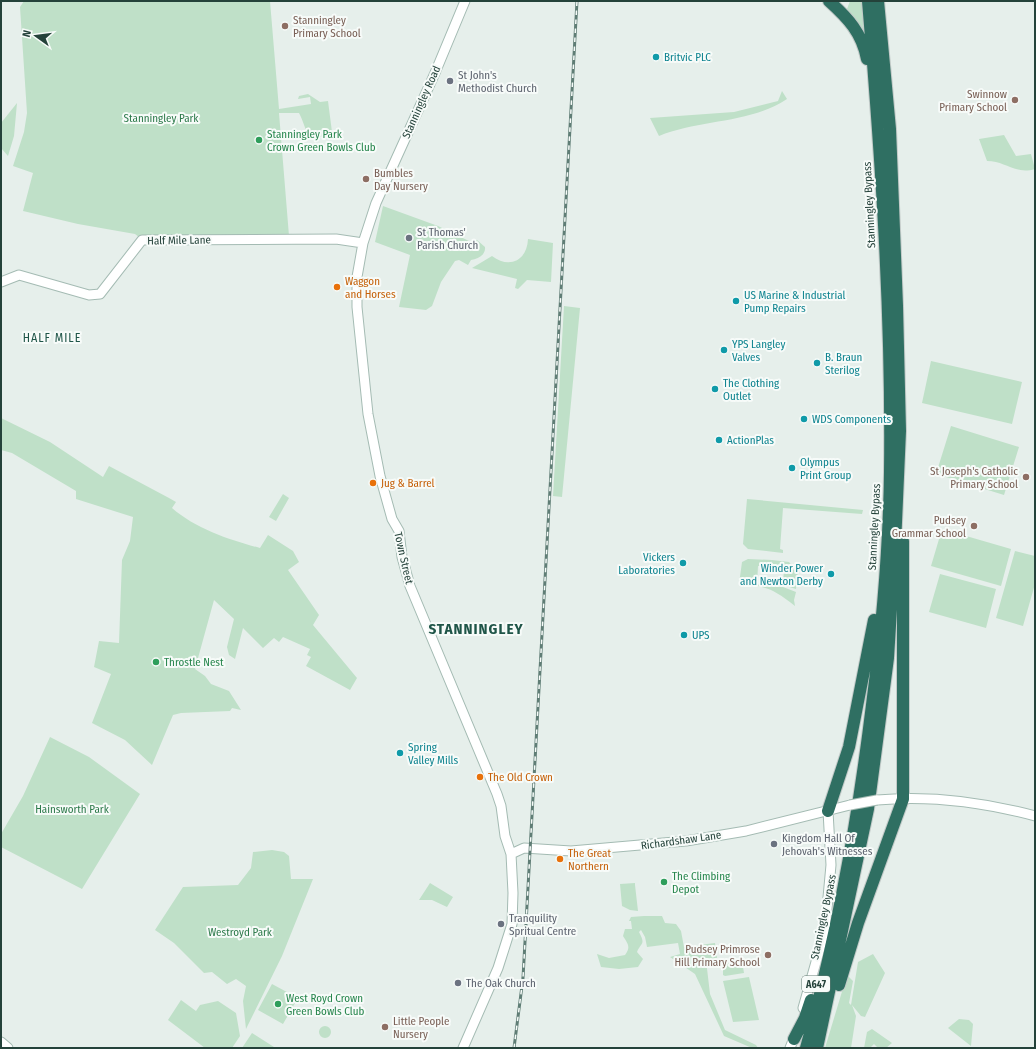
<svg xmlns="http://www.w3.org/2000/svg" width="1036" height="1049" font-family="'Fira Sans Condensed',sans-serif">
<rect width="100%" height="100%" fill="#e6efeb"/>
<path fill="#bfe0c8" d="M24,1H270L279,109L311,104L310,97L298,99L299,96L308,94L320,102L328,101L332,132L328,136L311,138C307,136 303,120 299,113H279L289,236L141,235L139,237L135,234L78,224L23,211L33,173L13,166L24,132L27,113L20,7Z
M850,1H862L866,41L860,26L847,9Z
M782,91L787,99C749,124 700,119 659,136L650,118L734,112L778,101Z
M17,103L14,136L8,156L1,148V123Z
M1004,135L1016,156L1031,154L1035,169C1015,175 1006,161 987,161L979,139Z
M383,206L438,226L471,242L477,240L485,247C486,255 478,259 471,260L468,265L459,260L455,261L441,282L432,306L426,310L399,307L410,255L375,242Z
M528,239L553,243L551,282L527,280L518,289L515,288L517,279L472,268L492,256C509,269 527,261 528,239Z
M564,306L580,308L562,497L553,496Z
M931,361L1022,382L1012,424L922,403Z
M1,418L50,442L103,477L109,466L169,498L176,502L172,508C196,529 230,540 260,548L268,535L293,551L299,562L288,570L319,615L313,625L357,678L350,690L306,666L311,657L307,655L310,649L283,637L279,642L274,638L263,648L243,628L235,659L229,655L227,647L234,619L214,600L195,669L205,676L211,684L229,691L241,710L232,708L230,711L181,713L173,715L152,765L125,740L92,723L111,674L94,667L99,641L119,643L122,560L130,541L133,517L76,499V491L12,453L1,450Z
M951,426L1019,447L1004,495L936,474Z
M283,494L289,498L276,521L269,517Z
M747,499L863,510L862,514L783,508L780,549L783,550V553L748,549L743,544Z
M942,529L1011,549L1001,586L931,566Z
M1015,551L1035,556V584L1023,626L996,618Z
M748,559L772,560L771,567L758,566L757,584L783,587L796,592L794,600L795,606C773,589 767,586 739,584L742,562Z
M772,560L789,562L795,569L772,567Z
M784,569L798,570L796,589L783,585Z
M940,574L996,589L986,628L929,612Z
M50,737L89,757L140,794L82,889L1,847V834L23,796Z
M272,850L284,852L289,856L291,879H313L282,956L246,1029L243,1001L246,986L236,979L227,984L212,972L204,973L174,943L155,930L183,887L238,885L251,868L253,852Z
M430,883L453,897L447,907L432,900H419Z
M635,883V885L638,911L630,910L622,906L620,884Z
M644,916H662L665,923L676,924L681,931L684,947L715,943L717,958L706,960L710,994L725,1030L756,1045L758,1048H752L724,1036L695,974L670,957L680,954L678,943L647,947L645,937L641,930L639,932C646,945 641,942 637,952L643,959L638,967L619,969L601,967L597,954L609,958L625,955C631,947 628,944 623,936L625,929H632L631,921H629L631,917Z
M873,954L885,973L865,1017L861,1016L852,1005L856,1016L851,1048H825L847,975L853,981L849,1003L851,1005L858,962Z
M742,961L744,973L725,976L723,975V964Z
M749,977L759,1020L733,1022L723,981Z
M272,984L298,998L283,1024L258,1010Z
M181,1000L196,1011L200,1005L218,1001L236,1013L240,1036L232,1048H205L168,1020Z
M959,1019L969,1020L973,1024L971,1046L948,1028Z
M319 1032a6 6 0 1 1 12 0a6 6 0 1 1-12 0Z
M872,1029L892,1043L886,1048H878L874,1044L870,1048H864L867,1032Z
M252,1033L274,1047L273,1048H242Z"/>
<g fill="none" stroke-linecap="round" stroke-linejoin="round">
<g stroke="#a4bbb3" stroke-width="11">
<path id="secondary" d="M1,282L19,275L89,295L100,294L142,240L336,239L363,243
M877,800C931,795 983,802 1035,816
M511,854L524,848L571,851L686,841L746,831L850,805
M803,1008L825,930L831,865L828,811
M1,1042L8,1048
M463,1048L498,968L512,924L513,893L511,854L505,836L501,806L497,794L410,586L402,557L399,531L392,519L380,476L368,414L357,307V277L363,243L376,203L435,73L465,1
M790,1048L796,1033"/>
</g>
<g stroke="#c2cac8" stroke-width="14">
<path id="highway" d="M829,1C848,18 862,33 867,59
M828,811L849,747L874,620
M839,985L858,923L903,799V541
M794,1039L805,1018L811,1000
M806,1048C837,936 858,820 872,705C882,628 889,550 890,472C892,315 881,157 868,1
M817,1048L868,809L888,658L895,545L900,431L897,306L890,129L878,1"/>
</g>
<use href="#secondary" stroke="#fff" stroke-width="9"/>
<use href="#highway" stroke="#2f6f62" stroke-width="12"/>
<g stroke="#5f7d75" stroke-width="3">
<path id="rail" d="M514,1048L523,978L577,1"/>
</g>
<use href="#rail" stroke="#f7fbf9" stroke-width="1.5" stroke-dasharray="4.5" stroke-linecap="butt"/>
<g stroke="#a4bbb3" stroke-width="11" stroke-linecap="butt">
<path id="secondary-bridge" d="M850,805L877,800"/>
</g>
<use href="#secondary-bridge" stroke="#fff" stroke-width="9"/>
</g>
<g fill="#8d6e63" stroke="#f7fbf9" stroke-width="1.5">
<circle cx="285" cy="26" r="4"/>
<circle cx="1015" cy="100" r="4"/>
<circle cx="366" cy="179" r="4"/>
<circle cx="1026" cy="477" r="4"/>
<circle cx="974" cy="526" r="4"/>
<circle cx="768" cy="955" r="4"/>
<circle cx="385" cy="1027" r="4"/>
</g>
<g fill="#0f9aa8" stroke="#f7fbf9" stroke-width="1.5">
<circle cx="656" cy="57" r="4"/>
<circle cx="736" cy="301" r="4"/>
<circle cx="724" cy="350" r="4"/>
<circle cx="817" cy="363" r="4"/>
<circle cx="715" cy="389" r="4"/>
<circle cx="804" cy="419" r="4"/>
<circle cx="719" cy="440" r="4"/>
<circle cx="792" cy="468" r="4"/>
<circle cx="683" cy="563" r="4"/>
<circle cx="831" cy="574" r="4"/>
<circle cx="684" cy="635" r="4"/>
<circle cx="400" cy="753" r="4"/>
</g>
<g fill="#6b7280" stroke="#f7fbf9" stroke-width="1.5">
<circle cx="450" cy="81" r="4"/>
<circle cx="409" cy="238" r="4"/>
<circle cx="774" cy="844" r="4"/>
<circle cx="501" cy="924" r="4"/>
<circle cx="458" cy="983" r="4"/>
</g>
<g fill="#2e9e5b" stroke="#f7fbf9" stroke-width="1.5">
<circle cx="259" cy="140" r="4"/>
<circle cx="156" cy="662" r="4"/>
<circle cx="664" cy="882" r="4"/>
<circle cx="278" cy="1004" r="4"/>
</g>
<g fill="#e8710a" stroke="#f7fbf9" stroke-width="1.5">
<circle cx="337" cy="287" r="4"/>
<circle cx="373" cy="483" r="4"/>
<circle cx="480" cy="777" r="4"/>
<circle cx="560" cy="859" r="4"/>
</g>
<g text-anchor="middle" stroke-width="4" stroke-linejoin="round" paint-order="stroke">
<rect fill="#f7fbf9" stroke="#637a73" stroke-width="1" x="802" y="976" width="28" height="16" rx="3"/>
<g font-size="10" font-weight="bold" fill="#24423a">
<text x="816" y="988">A647</text>
</g>
<g font-size="11" fill="#785e54" stroke="#f7fbf9" text-anchor="end">
<text x="293" y="24" text-anchor="start">Stanningley<tspan x="293" dy="13">Primary School</tspan></text>
<text x="1007" y="98">Swinnow<tspan x="1007" dy="13">Primary School</tspan></text>
<text x="374" y="177" text-anchor="start">Bumbles<tspan x="374" dy="13">Day Nursery</tspan></text>
<text x="1018" y="475">St Joseph's Catholic<tspan x="1018" dy="13">Primary School</tspan></text>
<text x="966" y="524">Pudsey<tspan x="966" dy="13">Grammar School</tspan></text>
<text x="760" y="953">Pudsey Primrose<tspan x="760" dy="13">Hill Primary School</tspan></text>
<text x="393" y="1025" text-anchor="start">Little People<tspan x="393" dy="13">Nursery</tspan></text>
</g>
<g font-size="11" fill="#0d838f" stroke="#f7fbf9" text-anchor="start">
<text x="664" y="61">Britvic PLC</text>
<text x="744" y="299">US Marine &amp; Industrial<tspan x="744" dy="13">Pump Repairs</tspan></text>
<text x="732" y="348">YPS Langley<tspan x="732" dy="13">Valves</tspan></text>
<text x="825" y="361">B. Braun<tspan x="825" dy="13">Sterilog</tspan></text>
<text x="723" y="387">The Clothing<tspan x="723" dy="13">Outlet</tspan></text>
<text x="812" y="423">WDS Components</text>
<text x="727" y="444">ActionPlas</text>
<text x="800" y="466">Olympus<tspan x="800" dy="13">Print Group</tspan></text>
<text x="675" y="561" text-anchor="end">Vickers<tspan x="675" dy="13">Laboratories</tspan></text>
<text x="823" y="572" text-anchor="end">Winder Power<tspan x="823" dy="13">and Newton Derby</tspan></text>
<text x="692" y="639">UPS</text>
<text x="408" y="751">Spring<tspan x="408" dy="13">Valley Mills</tspan></text>
</g>
<g font-size="11" fill="#5b616d" stroke="#f7fbf9" text-anchor="start">
<text x="458" y="79">St John's<tspan x="458" dy="13">Methodist Church</tspan></text>
<text x="417" y="236">St Thomas'<tspan x="417" dy="13">Parish Church</tspan></text>
<text x="782" y="842">Kingdom Hall Of<tspan x="782" dy="13">Jehovah's Witnesses</tspan></text>
<text x="509" y="922">Tranquility<tspan x="509" dy="13">Spritual Centre</tspan></text>
<text x="466" y="987">The Oak Church</text>
</g>
<g font-size="11" fill="#24423a" stroke="#f7fbf9">
<text transform="translate(421 102) rotate(-66)" y="4">Stanningley Road</text>
<text transform="translate(869 205) rotate(-93)" y="4">Stanningley Bypass</text>
<text transform="translate(179 240) rotate(-1)" y="4">Half Mile Lane</text>
<text transform="translate(874 527) rotate(-87)" y="4">Stanningley Bypass</text>
<text transform="translate(404 558) rotate(77)" y="4">Town Street</text>
<text transform="translate(681 840) rotate(-8)" y="4">Richardshaw Lane</text>
<text transform="translate(823 917) rotate(-78)" y="4">Stanningley Bypass</text>
</g>
<g font-size="11" fill="#2d7a4b" stroke="#f7fbf9">
<text x="161" y="122">Stanningley Park</text>
<text x="72" y="813">Hainsworth Park</text>
<text x="240" y="936">Westroyd Park</text>
</g>
<g font-size="11" fill="#27864d" stroke="#f7fbf9" text-anchor="start">
<text x="267" y="138">Stanningley Park<tspan x="267" dy="13">Crown Green Bowls Club</tspan></text>
<text x="164" y="666">Throstle Nest</text>
<text x="672" y="880">The Climbing<tspan x="672" dy="13">Depot</tspan></text>
<text x="286" y="1002">West Royd Crown<tspan x="286" dy="13">Green Bowls Club</tspan></text>
</g>
<g font-size="11" fill="#c56008" stroke="#f7fbf9" text-anchor="start">
<text x="345" y="285">Waggon<tspan x="345" dy="13">and Horses</tspan></text>
<text x="381" y="487">Jug &amp; Barrel</text>
<text x="488" y="781">The Old Crown</text>
<text x="568" y="857">The Great<tspan x="568" dy="13">Northern</tspan></text>
</g>
<g font-size="12" letter-spacing="1" fill="#1f5548" stroke="#f7fbf9">
<text x="52" y="342">HALF MILE</text>
</g>
<g font-size="15" font-weight="bold" letter-spacing="1" fill="#1f5548" stroke="#f7fbf9">
<text x="476" y="634">STANNINGLEY</text>
</g>
</g>
<rect width="1036" height="1049" fill="none" stroke="#24423a" stroke-width="4"/>
<g transform="translate(36 36) rotate(284)" stroke="#f7fbf9" stroke-width="3" paint-order="stroke">
<path d="M0-3L7 15L0 10L-7 15Z" fill="#24423a"/>
<text y="-6" font-size="11" font-weight="bold" text-anchor="middle" fill="#24423a">N</text>
</g>
</svg>
